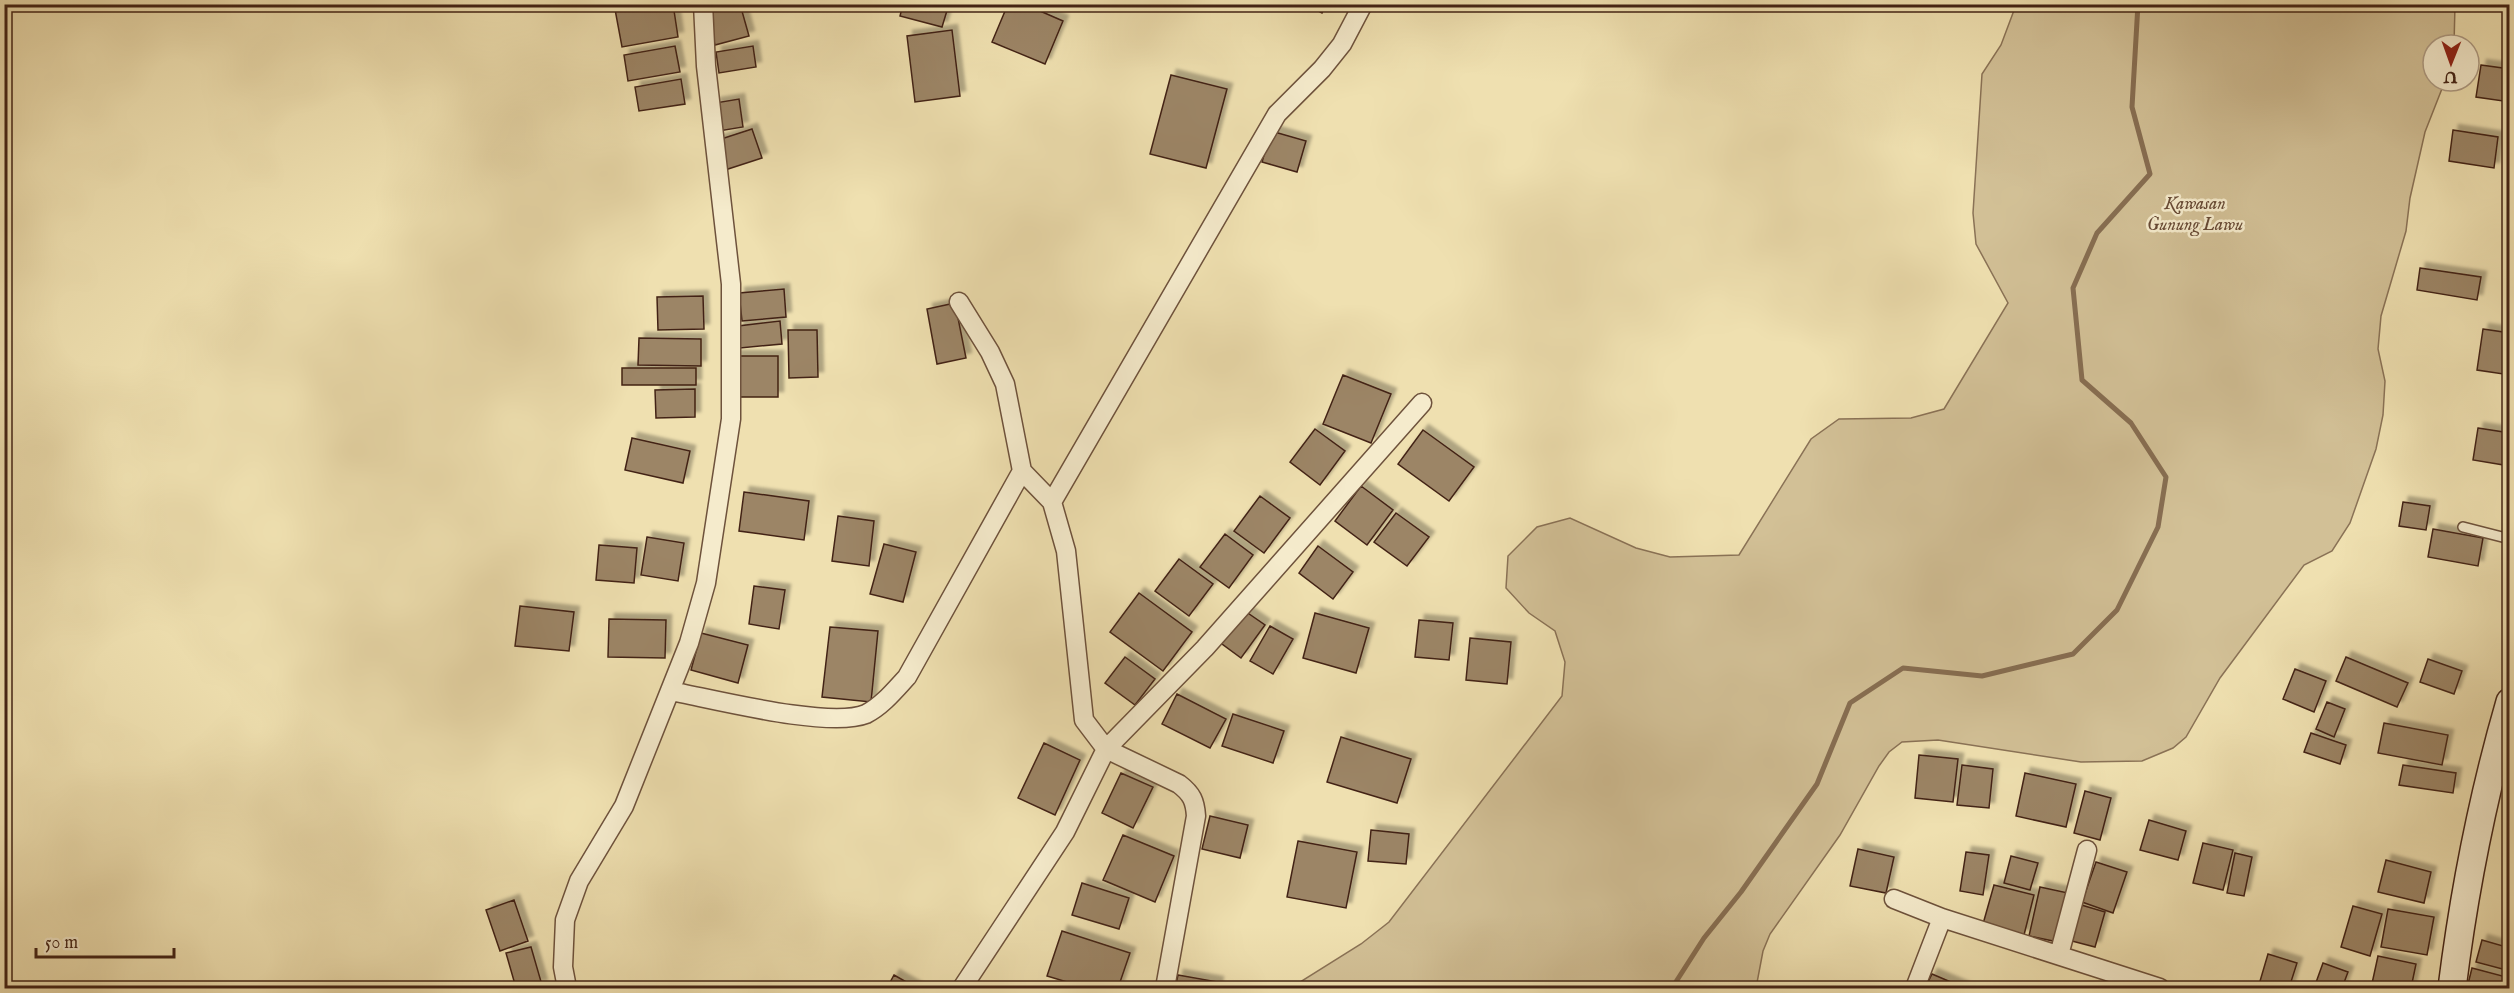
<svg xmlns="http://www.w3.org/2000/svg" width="2514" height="993" font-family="'IM FELL English',serif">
<defs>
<filter id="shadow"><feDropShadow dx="5.5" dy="-5.5" stdDeviation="1.5" flood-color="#0004"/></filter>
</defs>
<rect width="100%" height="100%" fill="#efe0b0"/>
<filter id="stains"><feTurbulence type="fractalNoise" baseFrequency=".00333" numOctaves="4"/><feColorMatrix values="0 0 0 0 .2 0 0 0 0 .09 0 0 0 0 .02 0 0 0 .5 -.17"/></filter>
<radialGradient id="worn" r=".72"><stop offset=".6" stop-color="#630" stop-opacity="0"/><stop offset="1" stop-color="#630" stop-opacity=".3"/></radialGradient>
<path fill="#d2c096" stroke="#8a7256" stroke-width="1.5" d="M2016,5H2455L2454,45H2433V81H2445L2425,132L2410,198L2406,231L2381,316L2378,349L2385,381L2383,415L2376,449L2350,523L2332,551L2304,565L2220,678L2186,737L2173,748L2142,761L2081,762L1938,740L1902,742L1889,752L1879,766L1840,835L1770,934L1763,951L1756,988H1295L1300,982L1361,944L1389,922L1562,696L1565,662L1555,631L1529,613L1506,588L1508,556L1537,527L1570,518L1636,548L1670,557L1739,555L1811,439L1839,419L1911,418L1944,409L2008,303L1976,244L1973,213L1982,74L2001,45Z"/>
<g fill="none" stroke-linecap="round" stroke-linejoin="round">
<path stroke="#876e52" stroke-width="5" d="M1672,988L1704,938L1741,892L1817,784L1850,703L1903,668L1982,676L2073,654L2117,610L2158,527L2166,477L2131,423L2082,380L2073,288L2097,233L2150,174L2132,107L2138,4"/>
</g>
<path fill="#9c8566" stroke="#432315" stroke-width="1.5" filter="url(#shadow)" d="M614,4H673L678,37L622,47Z
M715,4H740L749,36L715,45L704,7Z
M903,4H949L942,27L900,16Z
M1008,4H1024L1063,21L1045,64L992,42Z
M1305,4H1326L1322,13Z
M952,30L960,96L915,102L907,36Z
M675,46L680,72L628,81L624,55Z
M753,46L756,67L719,73L716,52Z
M2481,65L2510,69V102L2476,97Z
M1171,75L1227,89L1206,168L1150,154Z
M681,79L685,104L639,111L635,87Z
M739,99L743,127L719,131L715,103Z
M752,129L762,158L725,170L715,141Z
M2453,130L2498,137L2494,168L2449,161Z
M1271,131L1306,141L1297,172L1262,162Z
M2420,268L2481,277L2477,300L2417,290Z
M784,289L786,317L742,321L739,293Z
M703,296L704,329L658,330L657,297Z
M2510,302V326L2506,325Z
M955,303L966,358L937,364L927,309Z
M780,321L782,344L740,348L738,326Z
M2483,329L2510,333V375L2477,370Z
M788,330H817L818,377L789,378Z
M639,338L701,339V366L638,365Z
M735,356H778V397H736Z
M622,368H696V385H622Z
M1343,375L1391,394L1371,443L1323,424Z
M695,389V417L656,418L655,390Z
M2478,428L2510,433V466L2473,460Z
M1315,429L1345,451L1320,485L1290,462Z
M1423,430L1474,467L1449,501L1398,464Z
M632,438L690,451L683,483L625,470Z
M1361,486L1393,510L1367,545L1335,521Z
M744,492L809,501L804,540L739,531Z
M1260,496L1290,518L1264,553L1234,531Z
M2403,502L2430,506L2426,530L2399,526Z
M1396,513L1429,537L1407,566L1374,542Z
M838,516L874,521L869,566L832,561Z
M2433,529L2483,538L2478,566L2428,557Z
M1225,534L1253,555L1229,588L1200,567Z
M647,537L684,543L678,581L641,575Z
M884,544L916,552L903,602L870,594Z
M599,545L637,548L634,583L596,580Z
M1318,546L1353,572L1333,599L1299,573Z
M1179,559L1213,584L1189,616L1155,591Z
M754,586L785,590L779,629L749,624Z
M1139,593L1192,632L1163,671L1110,632Z
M520,606L574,612L569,651L515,646Z
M1242,609L1265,625L1241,658L1218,641Z
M1315,613L1369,628L1356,673L1303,658Z
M609,619L666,620L665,658L608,657Z
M1419,620L1453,623L1449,660L1415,657Z
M1270,626L1293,639L1273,674L1250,661Z
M830,627L878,631L871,702L822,697Z
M701,633L748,645L738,683L691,670Z
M1470,638L1511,642L1507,684L1466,680Z
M1125,657L1155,679L1135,705L1105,683Z
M2346,657L2408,683L2397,707L2336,681Z
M2428,659L2462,671L2454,694L2420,682Z
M2295,669L2326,681L2314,712L2283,699Z
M1177,694L1226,719L1210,748L1162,724Z
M2327,702L2345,709L2334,737L2316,729Z
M1233,714L1284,731L1273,763L1222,746Z
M2384,723L2448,735L2442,765L2378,753Z
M2311,733L2346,745L2340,764L2304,752Z
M1341,737L1411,759L1397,803L1327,782Z
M1044,743L1080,760L1055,815L1018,798Z
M1919,755L1958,759L1953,802L1915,798Z
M1962,765L1993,769L1989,808L1957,805Z
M2403,765L2456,773L2453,793L2399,785Z
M1121,773L1153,787L1133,828L1102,813Z
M2025,773L2076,784L2066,827L2016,816Z
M2085,791L2111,798L2100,840L2074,833Z
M1210,816L1248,825L1240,858L1202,849Z
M2149,820L2186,831L2178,860L2140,850Z
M1371,830L1409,834L1406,864L1368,861Z
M1123,835L1174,856L1155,902L1103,880Z
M1298,841L1357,852L1346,908L1287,897Z
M2203,843L2233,850L2223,890L2193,883Z
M1858,849L1894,857L1886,893L1850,886Z
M1966,852L1989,855L1983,895L1960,891Z
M2235,853L2252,857L2244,896L2227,893Z
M2011,856L2038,863L2030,890L2004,883Z
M2386,860L2431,872L2424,903L2378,892Z
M2096,862L2127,872L2113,913L2082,902Z
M1082,883L1129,898L1119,929L1072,915Z
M1994,885L2034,895L2024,935L1983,924Z
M2040,887L2068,893L2058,942L2029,936Z
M514,900L528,941L500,951L486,910Z
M2078,904L2105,912L2095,947L2068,940Z
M2353,906L2382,914L2370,956L2341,947Z
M2388,909L2434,917L2427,955L2381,947Z
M1062,931L1130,953L1118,988H1087L1047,976Z
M2482,940L2510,948V971L2476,962Z
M531,947L542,985L516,988L506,953Z
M2268,954L2297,963L2289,988H2258Z
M2378,956L2416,964L2411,988H2371Z
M2323,963L2348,972L2342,988H2314Z
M2472,968L2510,978V988H2467Z
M1932,974L1965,988H1925Z
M894,975L917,988H887Z
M1178,975L1218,982L1217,988H1175Z"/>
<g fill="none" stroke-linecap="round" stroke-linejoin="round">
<g stroke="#6e523c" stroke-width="12">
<path id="service" d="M2463,527L2510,539"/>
</g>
<g stroke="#6e523c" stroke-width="21">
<path id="minor" d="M959,302L990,352L1005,384L1022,471L1052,502L1066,551L1084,720L1106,749L1179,784C1192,794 1195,801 1196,816L1165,988
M1052,502L1277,114L1322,69L1342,44L1363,4
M670,691C713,699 829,729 866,714C882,706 895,690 907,677L1022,471
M1894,899L1942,918
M2059,955L2087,850
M567,988L563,967L565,920L579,881L624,806L689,643L706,583L731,419V284L706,66L703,4
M962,988L1065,832L1106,749L1205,648L1422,403
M1915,988L1942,918L2160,988"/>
</g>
<g stroke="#432315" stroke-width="30">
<path id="secondary" d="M2452,988C2464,892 2483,795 2510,702"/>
</g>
<use href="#service" stroke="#f5ebcc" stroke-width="9"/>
<use href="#minor" stroke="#f5ebcc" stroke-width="18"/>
<use href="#secondary" stroke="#f5ebcc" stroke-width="27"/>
</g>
<g text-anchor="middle" stroke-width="5" stroke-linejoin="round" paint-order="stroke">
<g font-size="18" font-style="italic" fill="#674a35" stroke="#f5ebcc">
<text x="2195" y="209">Kawasan<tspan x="2195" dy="21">Gunung Lawu</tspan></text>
</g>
</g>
<rect width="2514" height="993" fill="none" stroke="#efe0b0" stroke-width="24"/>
<rect x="6" y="6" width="2502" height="981" fill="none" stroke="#432315" stroke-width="3"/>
<rect x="12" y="12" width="2490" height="969" fill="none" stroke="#432315" stroke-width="1.5"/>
<g transform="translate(2451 63) rotate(181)"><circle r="28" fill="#f5ebcc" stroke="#ae9b83" stroke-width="1.5"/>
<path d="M0-4.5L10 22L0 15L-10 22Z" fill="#8f2418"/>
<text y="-9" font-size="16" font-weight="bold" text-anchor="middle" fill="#432315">U</text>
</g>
<path d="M36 948v9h138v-9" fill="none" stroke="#432315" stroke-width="3"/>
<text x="45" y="948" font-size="18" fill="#432315" stroke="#f5ebcc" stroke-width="4.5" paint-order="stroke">50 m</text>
<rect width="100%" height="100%" filter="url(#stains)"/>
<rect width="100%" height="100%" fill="url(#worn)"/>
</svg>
